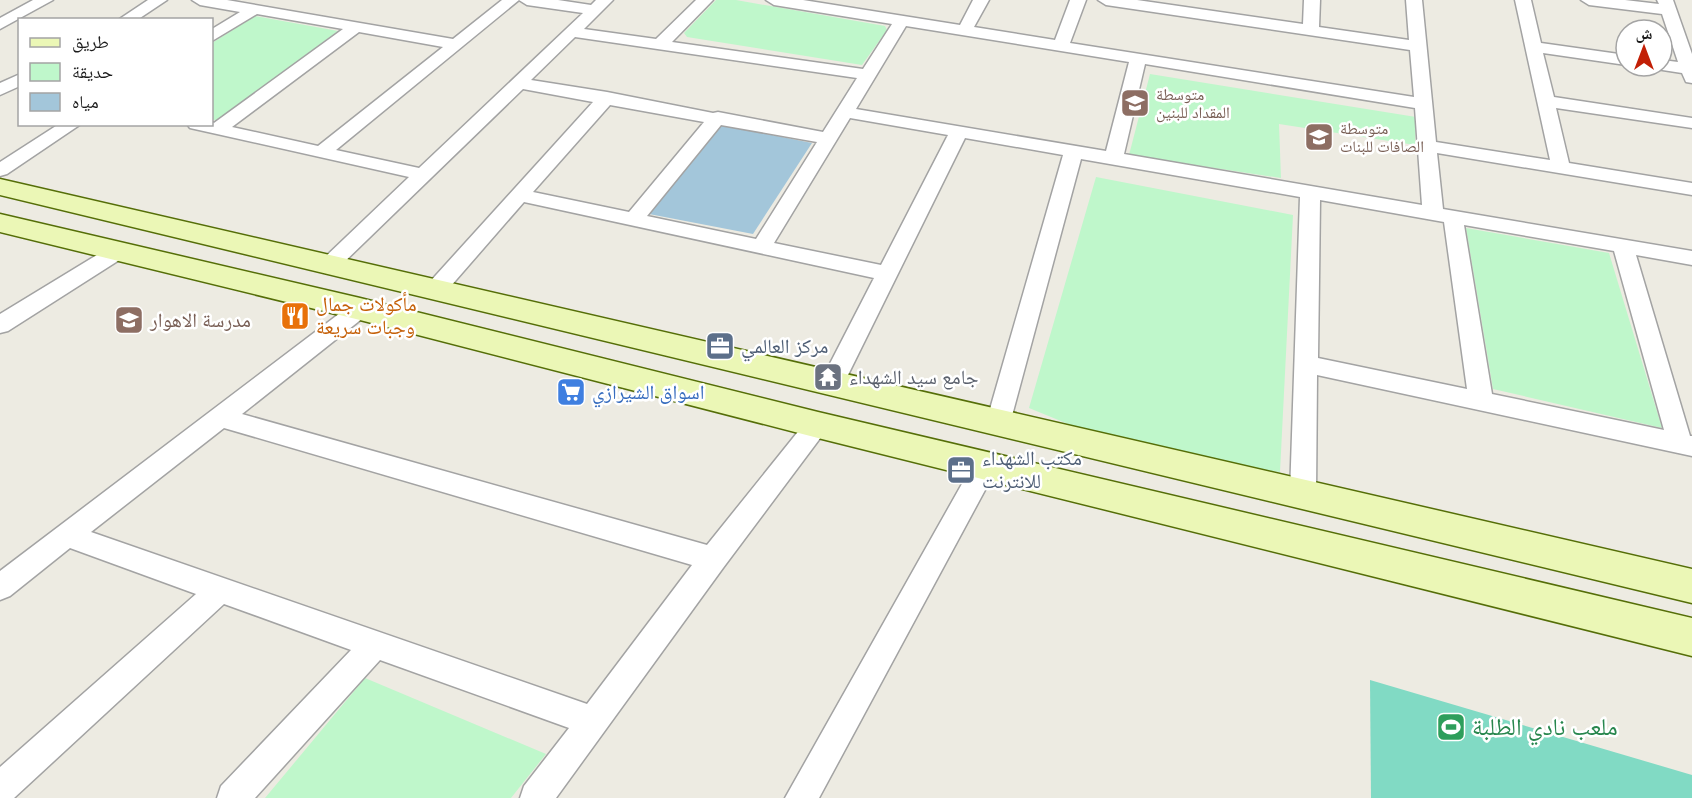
<svg xmlns="http://www.w3.org/2000/svg" width="1692" height="798" font-family="'Space Grotesk','Noto Naskh Arabic',sans-serif">
<rect width="100%" height="100%" fill="#edebe2"/>
<path fill="#bff7cb" d="M716,0H736L885,26L887,30L862,65L687,37L684,33Z
M255,16L338,31L217,121L212,119V43Z
M1150,74L1416,117L1415,145L1279,124L1281,178L1129,155Z
M1096,177L1293,215L1280,472L1156,460L1029,408Z
M1466,228L1609,253L1662,428L1493,389Z
M365,678L546,754L511,798H265Z"/>
<path fill="#81dac4" d="M1370,680L1692,775V798H1371Z"/>
<path fill="#a3c6da" d="M722,125L812,143L753,234L649,214Z"/>
<g fill="none" stroke-linecap="round" stroke-linejoin="round">
<g stroke="#a3a3a3" stroke-width="3">
<path id="minor" d="M33,0H53L0,29V18Z
M148,0H167L137,20H118Z
M192,0H227L453,39L502,0H519L336,150L419,168L583,13L527,5L519,0H558L591,5L596,0H613L584,29L656,39L696,0H713L672,42L863,69L892,24L774,5L766,0H803L960,25L973,0H989L974,27L1055,40L1070,0H1086L1070,43L1414,97L1410,50L1106,5L1098,0H1137L1303,24L1304,0H1320L1319,27L1409,40L1406,0H1422L1436,142L1550,160L1515,0H1531L1541,43L1626,55V65L1543,53L1554,97L1692,118V128L1556,108L1569,163L1692,183V195L1437,153L1443,209L1692,251V265L1636,255L1690,436H1692V456L1317,375L1316,494L1312,502L1303,505L1294,502L1290,494L1300,197L1081,159L1010,423L1007,430L998,433L989,430L986,423L1063,155L965,138L844,383L840,389L832,392L824,389L820,383L874,278L524,202L443,295L435,297L427,295L424,290L427,285L593,102L523,89L337,269L330,271L323,269L319,264L323,259L409,177L217,134L190,128L187,124H212V122L214,123L343,29L257,14L212,41V29L240,12L200,5ZM906,26L1129,62L1106,151L856,109ZM359,32L443,47L318,146L232,127ZM575,37L857,78L823,132L718,112L713,113L607,92L531,80ZM1145,64L1415,108L1422,205L1124,154ZM610,105L704,122L629,212L533,192ZM850,118L948,135L881,265L774,243ZM721,125L817,142L756,239L647,216ZM1320,200L1444,222L1467,389L1318,358ZM1464,225L1614,251L1664,430L1492,394Z
M1581,0H1625L1659,4L1657,0H1673L1692,54V83L1686,82L1682,73L1656,69L1654,66H1662V60L1678,62L1662,14L1589,5Z
M20,74V86L0,95V83Z
M59,124H81L7,174L0,176V162Z
M117,245L124,247L127,252L124,257L8,331L0,333V314L110,247Z
M360,301L368,304L371,309L368,314L242,414L707,545L809,418L818,415L827,418L830,425L723,568L556,798H520L524,786L569,728L380,660L255,798H217L221,786L351,650L224,604L14,798H0V767L196,594L70,548L10,596L0,600V571L352,304ZM224,428L692,565L587,704L91,532Z
M985,456L994,459L998,466L819,798H785L976,459Z"/>
</g>
<g stroke="#556e08" stroke-width="3">
<path id="secondary" d="M0,179L1692,569V603L0,195Z
M0,214L360,298L818,412L1692,618V656L818,438L360,320L0,232Z"/>
</g>
<use href="#minor" fill="#fff" fill-rule="evenodd"/>
<use href="#secondary" fill="#ebf7b6" fill-rule="evenodd"/>
</g>
<defs>
<g id="school-square" transform="scale(1.5)"><rect x="-9" y="-9" width="18" height="18" rx="4" fill="#8d6e63" stroke="#fff"/><path d="M0-5L7-2L0 1L-7-2ZM-4 1L0 2.5L4 1V4Q0 6-4 4Z" fill="#fff"/></g>
<g id="restaurant-square" transform="scale(1.5)"><rect x="-9" y="-9" width="18" height="18" rx="4" fill="#e8710a" stroke="#fff"/><path d="M-5-6h1v4h1v-4h1v4h1v-4h1v5L-1.5 .5V6h-2V.5L-5-1ZM5-6V6H3V1.5H1.5Q1.5-4 5-6Z" fill="#fff"/></g>
<g id="office-square" transform="scale(1.5)"><rect x="-9" y="-9" width="18" height="18" rx="4" fill="#5c6f8a" stroke="#fff"/><path d="M-6-3h4V-5.5h4V-3h4V5H-6ZM-1-4.5V-3h2v-1.5ZM-6 0V1H6V0Z" fill="#fff"/></g>
<g id="temple-square" transform="scale(1.5)"><rect x="-9" y="-9" width="18" height="18" rx="4" fill="#6b7280" stroke="#fff"/><path d="M0-6L5-2H3V0L6.5 2.5H4V6H1.5V3h-3V6H-4V2.5H-6.5L-3 0V-2H-5Z" fill="#fff"/></g>
<g id="supermarket-square" transform="scale(1.5)"><rect x="-9" y="-9" width="18" height="18" rx="4" fill="#3f7fe0" stroke="#fff"/><path d="M-6-5.5h2.5l.6 2H6L4.5 2H-2.5L-4.4-4H-6ZM-1.5 3.2a1.3 1.3 0 1 0 .1 0ZM3 3.2a1.3 1.3 0 1 0 .1 0Z" fill="#fff"/></g>
<g id="stadium-square" transform="scale(1.5)"><rect x="-9" y="-9" width="18" height="18" rx="4" fill="#2e9e5b" stroke="#fff"/><path d="M0-5a6.5 5 0 1 0 0 10a6.5 5 0 1 0 0-10ZM-3.5-1.8h7v3.6h-7Z" fill="#fff"/></g>
</defs>
<g fill-rule="evenodd">
<use href="#school-square" x="1135" y="103"/>
<use href="#school-square" x="1319" y="137"/>
<use href="#restaurant-square" x="295" y="316"/>
<use href="#school-square" x="129" y="320"/>
<use href="#office-square" x="720" y="346"/>
<use href="#temple-square" x="828" y="377"/>
<use href="#supermarket-square" x="571" y="392"/>
<use href="#office-square" x="961" y="470"/>
<use href="#stadium-square" x="1451" y="727"/>
</g>
<g text-anchor="middle" stroke-width="5" stroke-linejoin="round" paint-order="stroke">
<g font-size="16" fill="#785e54" stroke="#fff" text-anchor="start">
<text x="1156" y="100">متوسطة<tspan x="1156" dy="18">المقداد للبنين</tspan></text>
<text x="1340" y="134">متوسطة<tspan x="1340" dy="18">الصافات للبنات</tspan></text>
</g>
<g font-size="20" fill="#c56008" stroke="#fff" text-anchor="start">
<text x="316" y="311">مأكولات جمال<tspan x="316" dy="23">وجبات سريعة</tspan></text>
</g>
<g font-size="20" fill="#785e54" stroke="#fff" text-anchor="start">
<text x="150" y="327">مدرسة الاهوار</text>
</g>
<g font-size="20" fill="#4e5e75" stroke="#fff" text-anchor="start">
<text x="741" y="353">مركز العالمي</text>
<text x="982" y="465">مكتب الشهداء<tspan x="982" dy="23">للانترنت</tspan></text>
</g>
<g font-size="20" fill="#5b616d" stroke="#fff" text-anchor="start">
<text x="849" y="384">جامع سيد الشهداء</text>
</g>
<g font-size="20" fill="#366cbe" stroke="#fff" text-anchor="start">
<text x="592" y="399">اسواق الشيرازي</text>
</g>
<g font-size="24" fill="#27864d" stroke="#fff" text-anchor="start">
<text x="1472" y="735">ملعب نادي الطلبة</text>
</g>
</g>
<rect x="18" y="18" width="195" height="108" fill="#ffffff" stroke="#a4a4a4" stroke-width="1.5"/>
<rect x="30" y="38" width="30" height="9" fill="#ebf7b6" stroke="#a4a4a4" stroke-width="1.5"/>
<text x="72" y="48" font-size="18" fill="#1c1c1c">طريق</text>
<rect x="30" y="63" width="30" height="18" fill="#bff7cb" stroke="#a4a4a4" stroke-width="1.5"/>
<text x="72" y="78" font-size="18" fill="#1c1c1c">حديقة</text>
<rect x="30" y="93" width="30" height="18" fill="#a3c6da" stroke="#a4a4a4" stroke-width="1.5"/>
<text x="72" y="108" font-size="18" fill="#1c1c1c">مياه</text>
<g transform="translate(1644 48)"><circle r="28" fill="#ffffff" stroke="#a4a4a4" stroke-width="1.5"/>
<path d="M0-4.5L10 22L0 15L-10 22Z" fill="#c21f06"/>
<text y="-9" font-size="16" font-weight="bold" text-anchor="middle" fill="#1c1c1c">ش</text>
</g>
</svg>
